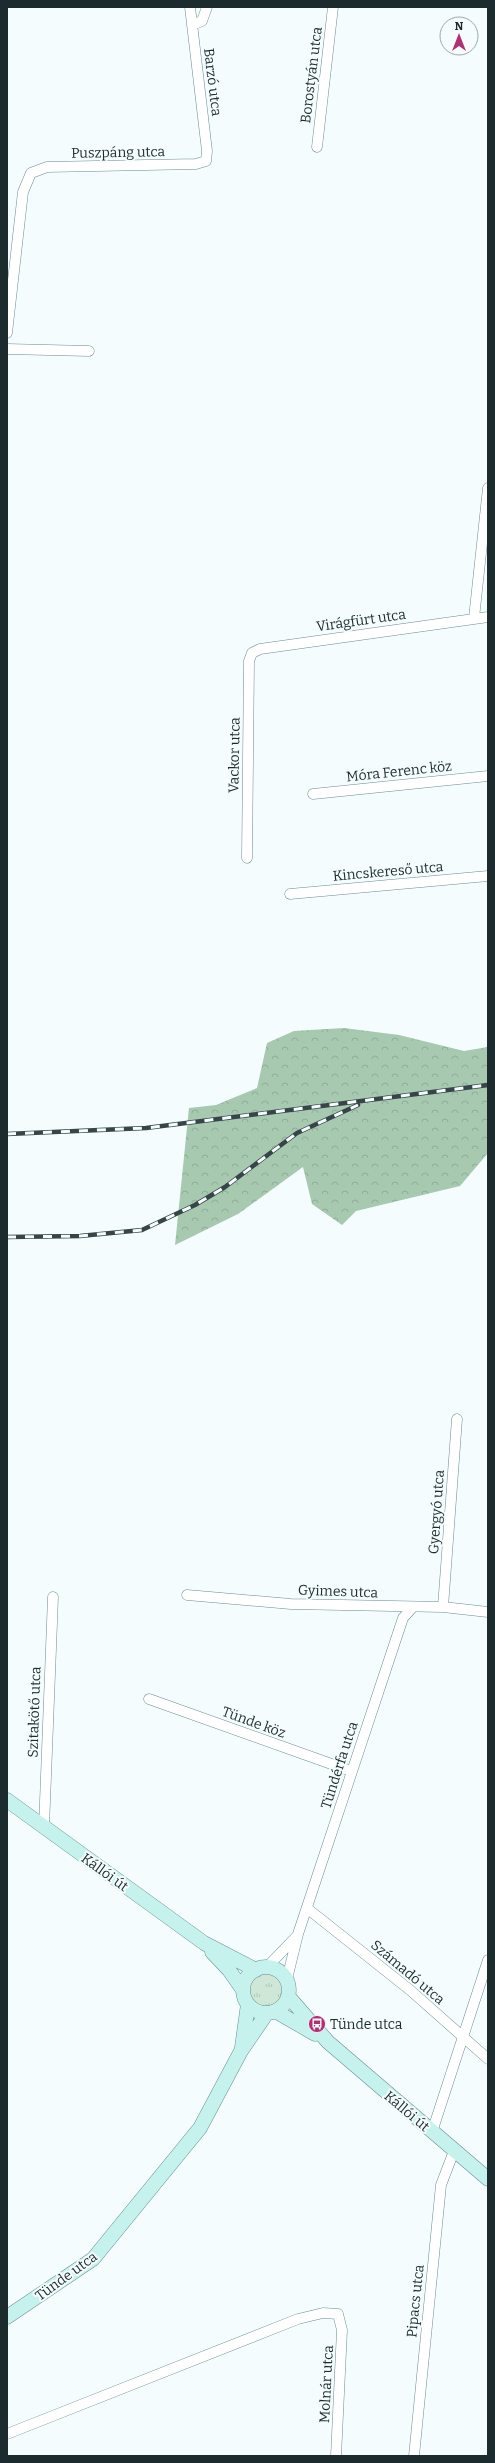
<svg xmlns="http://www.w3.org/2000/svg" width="495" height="2463" font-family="Bitter,serif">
<defs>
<pattern id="grass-tufts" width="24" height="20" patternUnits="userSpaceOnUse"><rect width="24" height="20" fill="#cfe7d6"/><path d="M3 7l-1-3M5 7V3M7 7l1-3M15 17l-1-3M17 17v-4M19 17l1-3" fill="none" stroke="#b1c6b8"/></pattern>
<pattern id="forest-crowns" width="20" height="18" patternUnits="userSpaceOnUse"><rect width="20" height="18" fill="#a6c9b0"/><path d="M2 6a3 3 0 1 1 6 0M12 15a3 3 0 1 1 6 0" fill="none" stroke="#8ead98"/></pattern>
</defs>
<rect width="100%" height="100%" fill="#f4fcfd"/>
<path fill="url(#grass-tufts)" d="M250 1990a17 17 0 1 1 34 0a17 17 0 1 1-34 0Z"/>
<path fill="url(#forest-crowns)" d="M344,1028L399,1035L464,1051L488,1047V1153L460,1186L356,1211L342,1225L312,1204L303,1167L238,1214L175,1245L189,1108L216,1105L257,1088L267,1043L294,1031Z"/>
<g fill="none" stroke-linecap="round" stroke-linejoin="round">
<g stroke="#6a8d94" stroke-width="11">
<path id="street" d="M192,25L202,21L207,7
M317,147L333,7
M7,333L23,192L31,173L47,167L196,164L206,161L207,151L190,7
M7,349L89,351
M474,618L488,488
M313,794L488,776
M247,858L249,661L252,653L260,649L488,617
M290,894L488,876
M187,1595L291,1604L443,1607L488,1612
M443,1607L457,1419
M149,1699L351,1771
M44,1827L53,1597
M308,1909L410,1990L488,2059
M267,1967L296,1937
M287,1979L298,1934L403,1618L412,1608
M432,2132L488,1960
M7,2434L298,2319L323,2313L338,2314L342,2330L336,2456
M414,2456L441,2185L454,2151"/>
</g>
<g stroke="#6a8d94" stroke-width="15">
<path id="secondary" d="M7,1800L204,1943L256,1970
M212,1952L229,1970L243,1990
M243 1990a23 23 0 1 1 46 0a23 23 0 1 1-46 0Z
M288,1996L328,2042L488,2179
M275,2011L315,2034
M242,2047L248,2004
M7,2317L93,2259L200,2128L241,2051L267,2013"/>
</g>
<use href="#street" stroke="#fff" stroke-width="10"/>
<use href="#secondary" stroke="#c6f2ed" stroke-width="14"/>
<g stroke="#374548" stroke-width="4.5">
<path id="rail" d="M7,1134L146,1128L488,1085
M7,1237L80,1236L142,1230L195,1205L225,1187L297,1133L358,1105"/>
</g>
<use href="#rail" stroke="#f4fcfd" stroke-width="3" stroke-dasharray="9" stroke-linecap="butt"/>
</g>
<defs>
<g id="bus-disc" transform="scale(0.9)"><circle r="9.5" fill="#b32e74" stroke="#f4fcfd"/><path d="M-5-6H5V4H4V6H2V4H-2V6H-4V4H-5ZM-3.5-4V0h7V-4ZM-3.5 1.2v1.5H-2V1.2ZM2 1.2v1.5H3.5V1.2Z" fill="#fff"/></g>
</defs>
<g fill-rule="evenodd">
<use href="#bus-disc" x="317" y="2024"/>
</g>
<g text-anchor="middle" stroke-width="4" stroke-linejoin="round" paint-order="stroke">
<g font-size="14" fill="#1c2b2e" stroke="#f4fcfd">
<text transform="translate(311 75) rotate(-83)" y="5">Borostyán utca</text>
<text transform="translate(213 82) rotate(83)" y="5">Barzó utca</text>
<text transform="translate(118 152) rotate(-1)" y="5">Puszpáng utca</text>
<text transform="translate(361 620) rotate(-8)" y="5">Virágfürt utca</text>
<text transform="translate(234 755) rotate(-89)" y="5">Vackor utca</text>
<text transform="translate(399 771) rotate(-6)" y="5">Móra Ferenc köz</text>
<text transform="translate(388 871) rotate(-5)" y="5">Kincskereső utca</text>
<text transform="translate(436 1512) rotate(-86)" y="5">Gyergyó utca</text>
<text transform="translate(338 1591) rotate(2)" y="5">Gyimes utca</text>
<text transform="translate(34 1712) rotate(-88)" y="5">Szitakötő utca</text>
<text transform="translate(254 1722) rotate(20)" y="5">Tünde köz</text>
<text transform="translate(339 1765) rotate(-72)" y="5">Tündérfa utca</text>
<text transform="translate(105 1872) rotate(36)" y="5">Kállói út</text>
<text transform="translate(408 1972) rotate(40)" y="5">Számadó utca</text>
<text transform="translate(407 2111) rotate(40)" y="5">Kállói út</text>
<text transform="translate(66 2276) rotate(-36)" y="5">Tünde utca</text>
<text transform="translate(415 2301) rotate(-84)" y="5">Pipacs utca</text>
<text transform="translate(326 2384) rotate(-87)" y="5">Molnár utca</text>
</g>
<g font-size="14" fill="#1c2b2e" stroke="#f4fcfd" text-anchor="start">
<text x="330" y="2029">Tünde utca</text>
</g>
</g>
<rect width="495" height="2463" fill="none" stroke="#1c2b2e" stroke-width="16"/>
<g transform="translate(459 36)"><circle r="19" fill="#f4fcfd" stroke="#9ea8aa"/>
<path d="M0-3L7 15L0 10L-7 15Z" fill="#b32e74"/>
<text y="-6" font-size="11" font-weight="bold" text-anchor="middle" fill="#1c2b2e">N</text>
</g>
</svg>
